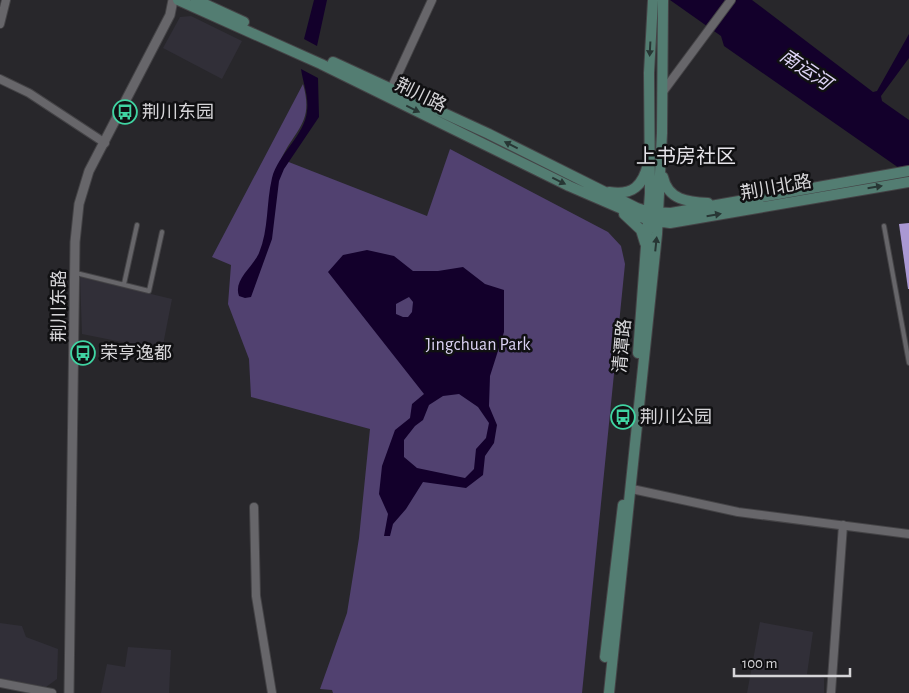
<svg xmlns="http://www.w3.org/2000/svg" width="909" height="693" font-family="'Alegreya Sans','Noto Sans SC',sans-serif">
<rect width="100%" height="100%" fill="#28272b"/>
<path fill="#312f38" d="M191,16L242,41L222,79L163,48L180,17Z
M80,277L172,299L162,350L82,334Z
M760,622L813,632L807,674L824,678V693H747Z
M0,623L22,626L26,637L58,649L57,679L46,687L0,678Z
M128,647L171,650L169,693H101L107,664L125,667Z"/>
<path fill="#514170" d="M303,84C314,122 296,128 281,159L427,216L450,149L608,232L621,246L625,264L582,693H333L332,690L320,689L347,613L359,538L370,429L251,397L249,359L228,304L231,265L212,257Z"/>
<path fill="#13002b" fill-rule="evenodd" d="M314,0H327L317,46L304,39Z
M670,0H752L873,92L877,91L909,34V58L881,96L882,101L909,120V175L724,46L721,36Z
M301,69L318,78L319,117L284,169L279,181L272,239L251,297L245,298L239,296C233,280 253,267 259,253C269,229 266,203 272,178C278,154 305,135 307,111C309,97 303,83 301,69Z
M367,250L394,256L413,271H438L463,267L485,284L504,290V332L490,376L489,406L497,425L494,443L485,456L483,475L466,488L423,482L406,509L393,524L390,536H384L388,514L379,494L382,466L395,430L410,418L412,404L424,394L328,272L343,255ZM409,297L413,302L412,312L408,317H403L396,314V304ZM459,394L478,407L489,423L486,438L476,449L474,469L465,478L417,468L404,457V440L415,426L423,420L429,405L443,396Z"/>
<path fill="#aa98d3" d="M909,223V289H908L899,224Z"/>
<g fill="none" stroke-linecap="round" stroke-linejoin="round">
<g stroke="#444346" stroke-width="6">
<path id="service" d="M884,226L909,363
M76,273L149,291L162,232
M124,284L137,225"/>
</g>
<g stroke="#444346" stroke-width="10">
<path id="minor" d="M0,24L6,0
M0,79L29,93L105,143
M391,89L432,0
M662,93L731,0
M632,489L738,512L909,534
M254,507L256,596L272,693
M0,683L52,693
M831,693L843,525"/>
</g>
<g stroke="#444346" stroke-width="11">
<path id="tertiary" d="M69,693L75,242L79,204L89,171L170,15L173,0"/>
</g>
<g stroke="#444346" stroke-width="12">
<path id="secondary" d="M178,0L321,64L569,186L636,215L649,220L670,223L909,182
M196,0L244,22
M333,62L489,134L637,208L649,212L671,213L909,171
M663,177C668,200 688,202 708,203
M609,192C633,196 643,185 648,164
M624,214L641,230L645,243
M638,353L650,193L649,73L653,0
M605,657L623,505
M609,693L657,234L662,133L663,0"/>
</g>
<use href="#service" stroke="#67666a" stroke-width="4"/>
<use href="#minor" stroke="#67666a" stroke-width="8"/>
<use href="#tertiary" stroke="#67666a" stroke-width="9"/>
<use href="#secondary" stroke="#537d72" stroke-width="10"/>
</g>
<defs><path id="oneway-solid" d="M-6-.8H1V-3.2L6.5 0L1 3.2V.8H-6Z" transform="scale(1.25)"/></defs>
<g fill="#273634">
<use href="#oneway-solid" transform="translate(650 49) rotate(93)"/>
<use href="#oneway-solid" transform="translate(413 109) rotate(26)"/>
<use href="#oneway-solid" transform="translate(511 145) rotate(-153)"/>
<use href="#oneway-solid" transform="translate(559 181) rotate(26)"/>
<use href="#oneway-solid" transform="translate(875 187) rotate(-9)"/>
<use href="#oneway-solid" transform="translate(714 215) rotate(-10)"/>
<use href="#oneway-solid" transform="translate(656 244) rotate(-84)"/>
</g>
<defs>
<g id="bus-ring" transform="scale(1.25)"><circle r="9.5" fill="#101012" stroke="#40d4a2" stroke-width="1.5"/><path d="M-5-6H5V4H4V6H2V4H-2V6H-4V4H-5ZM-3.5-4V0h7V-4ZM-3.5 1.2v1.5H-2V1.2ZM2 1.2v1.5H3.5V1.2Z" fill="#40d4a2"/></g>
</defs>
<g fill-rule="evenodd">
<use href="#bus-ring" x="125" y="112"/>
<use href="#bus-ring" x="83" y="353"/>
<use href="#bus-ring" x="623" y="417"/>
</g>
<g text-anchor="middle" stroke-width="5" stroke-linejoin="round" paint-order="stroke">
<g font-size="18" fill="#d6d5d8" stroke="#101012">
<text transform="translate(421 95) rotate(26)" y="6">荆川路</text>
<text transform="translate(776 187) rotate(-10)" y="6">荆川北路</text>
<text transform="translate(59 306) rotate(-90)" y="6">荆川东路</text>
<text transform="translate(622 346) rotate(-85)" y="6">清潭路</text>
</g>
<g font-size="18" fill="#d6d5d8" stroke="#101012" text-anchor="start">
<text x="142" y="118">荆川东园</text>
<text x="100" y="359">荣亨逸都</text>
<text x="640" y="423">荆川公园</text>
</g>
<g font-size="18" fill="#dad1f2" stroke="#101012">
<text x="478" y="350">Jingchuan Park</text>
</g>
<g font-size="19" font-style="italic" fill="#ded4f6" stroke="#101012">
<text transform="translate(806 69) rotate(34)" y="7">南运河</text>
</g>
<g font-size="20" fill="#e5e3e9" stroke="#101012">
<text x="686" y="163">上书房社区</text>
</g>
</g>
<path d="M734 668v8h116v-8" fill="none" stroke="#d6d5d8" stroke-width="2.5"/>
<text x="742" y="668" font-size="15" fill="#d6d5d8" stroke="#101012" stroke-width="4" paint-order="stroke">100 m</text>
</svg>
